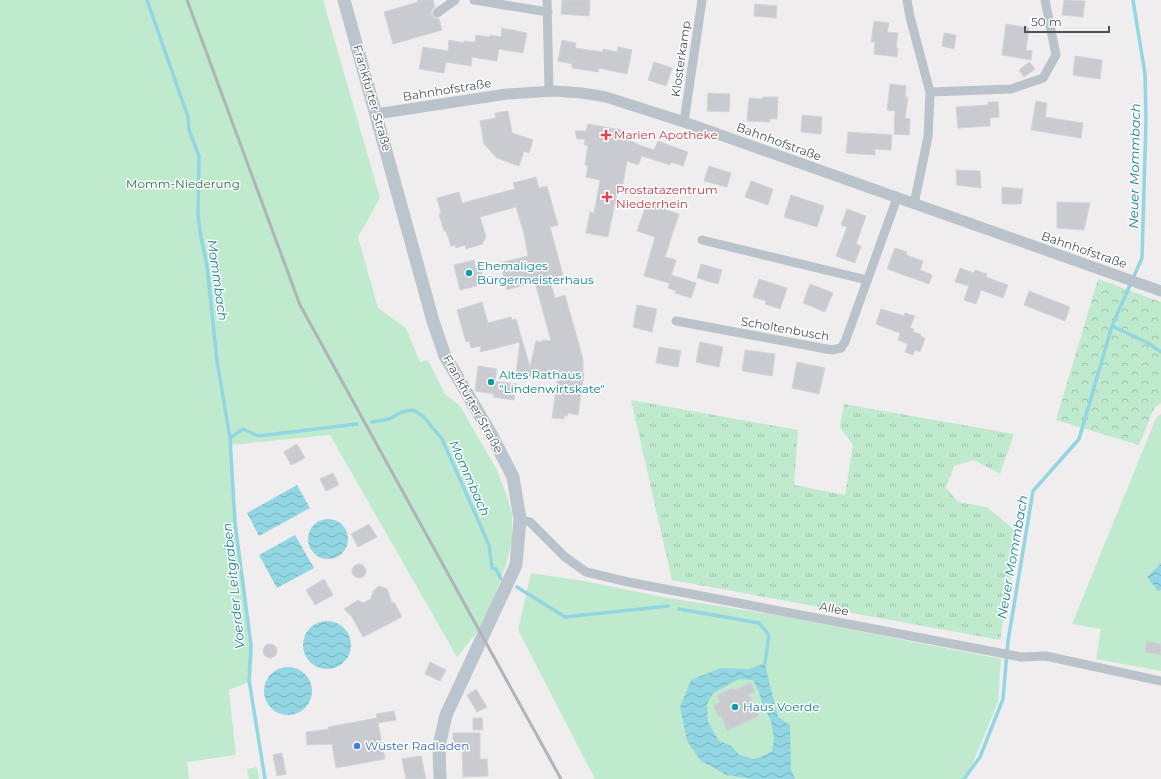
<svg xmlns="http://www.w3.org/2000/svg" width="1161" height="779" font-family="Montserrat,sans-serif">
<defs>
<pattern id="grass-tufts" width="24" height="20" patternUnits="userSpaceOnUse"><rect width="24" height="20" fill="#c0eacd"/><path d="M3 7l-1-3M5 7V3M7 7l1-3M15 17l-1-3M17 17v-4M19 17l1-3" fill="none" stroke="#9ec0a9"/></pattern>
<pattern id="forest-crowns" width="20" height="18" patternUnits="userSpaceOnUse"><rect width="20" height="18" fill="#c0eacd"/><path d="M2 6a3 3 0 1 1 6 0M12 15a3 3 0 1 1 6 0" fill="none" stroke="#9ec0a9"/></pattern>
<pattern id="water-waves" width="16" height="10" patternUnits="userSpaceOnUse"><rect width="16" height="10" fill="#91d6e2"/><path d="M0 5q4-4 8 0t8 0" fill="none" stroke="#78b0ba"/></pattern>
</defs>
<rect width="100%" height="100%" fill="#f0edee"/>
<path fill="url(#grass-tufts)" d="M631,400L798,430L794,485L845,495L853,445L840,427L844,404L1014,434L1000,474L974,460L954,466L946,488L958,502L987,507L1018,533L1000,640L672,580Z"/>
<path fill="url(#forest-crowns)" d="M1098,279L1161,302V403L1154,408L1139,445L1056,420Z"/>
<path fill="#c0eacd" d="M0,0H323L380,198L358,237L378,308L406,328L420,362L428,360L445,394L460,406L497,470L507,496L512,513V541L506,565L492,603L482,626L457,657L330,435L230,445L236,530L253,650L251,681L229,690L236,755L187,762L189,779H0Z
M1161,414V671L1096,659L1101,629L1072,624L1156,418Z
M531,573L584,581L663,597L782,616L1001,659L998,702L966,779H595L518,630Z
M257,767L259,779H249L247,769Z"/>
<path fill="url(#water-waves)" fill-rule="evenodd" d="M297,485L310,508L259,536L247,513Z
M308 539a20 20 0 1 1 40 0a20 20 0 1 1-40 0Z
M295,535L314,568L277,588L259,555Z
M1161,563V590L1158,591L1147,577Z
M303 645a24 24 0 1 1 48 0a24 24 0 1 1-48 0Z
M765,663L767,673L778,717L790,725L791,769L795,779H752L727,775L701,761L687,741L680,707L691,680L721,668L749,669ZM739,679L753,680L759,692L763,706L771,721L774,739L772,751L761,757L753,759L740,755L731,746L719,741L708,722L707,705L710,698L715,692Z
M264 691a24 24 0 1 1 48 0a24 24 0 1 1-48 0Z"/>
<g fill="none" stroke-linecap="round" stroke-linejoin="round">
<path stroke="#91d6e2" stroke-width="3.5" d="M147,0L188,117L189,130L199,156L198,215L201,237L207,266L217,361L230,438L235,523L251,645L249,680L265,779
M1112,326L1148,343L1161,352
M372,422L389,419L402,412L413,410L423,416L442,439L489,545L492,568L496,569L501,579
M230,438L243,429L258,436L357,424
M517,587L565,617L668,606
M679,609L759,623L769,635L765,663
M964,779L980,757L1003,699L1008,641L1033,491L1079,439L1112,326L1142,258L1146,120L1145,74L1133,0"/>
</g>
<path fill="#c9cbd0" stroke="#d2d4d8" d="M417,0H433L435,7L432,10L431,14L434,18L439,19L442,30L393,44L384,12L418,2Z
M562,0H590L589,16L561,14Z
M1064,0L1085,1L1083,17L1062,15Z
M755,4L777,6L776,18L754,16Z
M874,21L889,23L887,32L898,33L896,48H898L897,57L874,54L875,42H871Z
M1006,24L1029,28L1026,50L1032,51L1031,60L1002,55Z
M502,28L527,33L523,53L499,49L497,61L472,57L471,66L446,62L444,73L419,69L423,47L448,51L449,40L464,43V41L475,42L476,35L490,37V35L501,37Z
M944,33L956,35L954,49L942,46Z
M562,40L576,43L575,48L588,50L603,52V49L617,52L618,47L632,50L627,74L599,68L598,72L572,68V64L558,61Z
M1075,56L1102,60L1100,79L1073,75Z
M654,62L672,68L666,86L648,80Z
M1029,62L1035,69L1024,77L1019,70Z
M890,84L906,86L905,97H908L905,118L910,119L909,135L894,134L895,111L887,110Z
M708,93L730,94L729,112L707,111Z
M763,97H778L777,119H770V122L747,121L749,98L762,99Z
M1036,101L1047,103L1045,117L1083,123L1081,138L1031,130Z
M988,102H998L999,117L990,118V126L958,128L956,107L988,105Z
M508,111L512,133L533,140L529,153L524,151L519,166L497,158L484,144L480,121L496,118L495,113Z
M802,115L822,117L821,134L801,132Z
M588,124L621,130L620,136L627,137V139L639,145L654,150L658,141L688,152L683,166L671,162L670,165L642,156L638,165L627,161L623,184L619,183L608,237L586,233L590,212L594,213L600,180L586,177L588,166L585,165L588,145H584L585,139H577L575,131H586Z
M848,132L892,135L891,150L875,149V155L846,153Z
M709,166L731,173L727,187L704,181Z
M956,170L980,171L981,188L957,185Z
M536,177L539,188L547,186L558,225L550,227L563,275L549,278L555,298L565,295L583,359V373H584L578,415L568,413L567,416H564V419L552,418L559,369L515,380L520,342L480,352L481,346L471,348L469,341L466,342L457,310L482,302L488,323L511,317L512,320L516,319L530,367L536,341L542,342V340L551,341L535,282L507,290L500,263L528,256L524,234L516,207L480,217L486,237L482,244L466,249L465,245L456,248L455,245L451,246L446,231H444L439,214L441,213L437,198L459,192L462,203L515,189L513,183Z
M751,181L773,189L768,205L745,197Z
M1002,187L1023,189L1021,204H1002Z
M791,195L824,206L817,227L784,217Z
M1057,202L1090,203L1084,230L1057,228Z
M647,203L679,214L665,257L676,260L669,283L644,276L655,237L637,231Z
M847,209L866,216L856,244L861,246L855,263L836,256L847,227L841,225Z
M895,248L907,252L906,255L923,261L920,270L932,275L929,284L887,269Z
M474,260L476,269L480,268L484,280L479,282L480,285L460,290L454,265Z
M701,264L722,270L718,284L697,278Z
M960,268L974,273L975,270L987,274L986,277L1008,285L1003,298L981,290L976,304L964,300L969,286L955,282Z
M671,275L696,283L691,298L675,293L676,291L668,288Z
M759,279L787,288L780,309L765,304L766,301L753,297Z
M810,284L833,293L825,312L803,303Z
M1029,291L1070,307L1065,321L1024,305Z
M637,305L657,309L652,332L633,327Z
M881,309L904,316L905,313L915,316L910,328L914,329L913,332L921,334L920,336L925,338L920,352L915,350L913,355L905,352L908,344L898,340L900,333L876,324Z
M700,342L723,347L719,367L696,362Z
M659,347L681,351L678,367L656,363Z
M745,350L775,354L772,376L742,371Z
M797,362L825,368L819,394L792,388Z
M478,366L497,369L495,381L516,384L514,400L493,397L494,394L475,391Z
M297,444L305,458L291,465L284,452Z
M333,473L339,485L326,491L320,479Z
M369,524L377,537L358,547L351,534Z
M352 571a7 7 0 1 1 14 0a7 7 0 1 1-14 0Z
M324,579L333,595L315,605L306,590Z
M379,586L387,589L392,603L394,602L402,617L363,637L352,617L344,609L358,600L363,603L371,599L373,591Z
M1147,641L1161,644V655L1145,652Z
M263 651a7 7 0 1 1 14 0a7 7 0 1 1-14 0Z
M430,662L446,670L440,681L425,674Z
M751,683L755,692L749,694L759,716L727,731L721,716L719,717L713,705L720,702L717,695L733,688L734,690Z
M476,689L487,707L477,712L467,695Z
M394,711L396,720L378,723L376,714Z
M377,718L385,759L336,768L332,744L307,745L306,732L329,729L328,727Z
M473,718H482L483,730H473Z
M453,733H480V759H487L488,776L463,777L462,747H453Z
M282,753L286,774L277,776L273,755Z
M421,756L426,779H406L402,759Z"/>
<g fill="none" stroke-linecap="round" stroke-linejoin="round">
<path stroke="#bac3c9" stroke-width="9" d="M474,0L548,12
M547,0L549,91
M907,0L910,17L930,92L928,137L914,204
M437,13L455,0
M930,92L1011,89L1043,78L1056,55L1045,0
M684,122L702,0
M702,240L867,280
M676,321L832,350L841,348L845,342L897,198
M520,519L530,522L565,557L586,572L628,582L1021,657L1046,656L1161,681"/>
<path stroke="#bac3c9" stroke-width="11" d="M376,114L507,94L554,91L582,93L606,97L684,122L1161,291"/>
<path stroke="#bbc5cd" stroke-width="13" d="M344,0L433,321L445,356L491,434L513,477L520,519L516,565L446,715L439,746L440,779"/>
<path stroke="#b0b3b7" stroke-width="3" d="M187,0L300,305L561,779"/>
</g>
<g fill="#e0444e" stroke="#fff" stroke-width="1.5">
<path d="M604 129h4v4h4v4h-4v4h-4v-4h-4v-4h4z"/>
<path d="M605 191h4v4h4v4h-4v4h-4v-4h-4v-4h4z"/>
</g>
<g fill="#0f9aa8" stroke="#fff" stroke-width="1.5">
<circle cx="469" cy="273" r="4"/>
<circle cx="491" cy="382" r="4"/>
<circle cx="735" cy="707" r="4"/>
</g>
<circle fill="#3f7fe0" stroke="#fff" stroke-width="1.5" cx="357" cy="746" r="4"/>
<g text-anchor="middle" stroke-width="3" stroke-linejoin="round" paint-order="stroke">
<g font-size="12" fill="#485259" stroke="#fff">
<text transform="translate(681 59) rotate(-82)" y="4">Klosterkamp</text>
<text transform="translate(447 90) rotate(-9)" y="4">Bahnhofstraße</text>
<text transform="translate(372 98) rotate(74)" y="4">Frankfurter Straße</text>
<text transform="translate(779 142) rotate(20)" y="4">Bahnhofstraße</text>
<text transform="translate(1084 250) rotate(19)" y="4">Bahnhofstraße</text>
<text transform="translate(785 329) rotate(10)" y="4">Scholtenbusch</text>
<text transform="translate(473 404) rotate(61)" y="4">Frankfurter Straße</text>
<text transform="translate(834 609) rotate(11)" y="4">Allee</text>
</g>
<g font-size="12" fill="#be3a42" stroke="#fff" text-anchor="start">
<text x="614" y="139">Marien Apotheke</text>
<text x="616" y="194">Prostatazentrum<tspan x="616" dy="14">Niederrhein</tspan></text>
</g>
<g font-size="12" fill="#207244" stroke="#fff">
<text x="183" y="188">Momm-Niederung</text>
</g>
<g font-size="12" fill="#0d838f" stroke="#fff" text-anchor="start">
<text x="477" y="270">Ehemaliges<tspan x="477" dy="14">Bürgermeisterhaus</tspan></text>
<text x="499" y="379">Altes Rathaus<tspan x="499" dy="14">"Lindenwirtskate"</tspan></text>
<text x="743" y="711">Haus Voerde</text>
</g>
<g font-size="12" fill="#366cbe" stroke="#fff" text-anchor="start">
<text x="365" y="750">Wüster Radladen</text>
</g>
<g font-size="13" font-style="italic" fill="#1a8092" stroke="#fff">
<text transform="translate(1134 166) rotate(-89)" y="5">Neuer Mommbach</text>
<text transform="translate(218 280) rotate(82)" y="5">Mommbach</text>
<text transform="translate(470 478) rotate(66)" y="5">Mommbach</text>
<text transform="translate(1012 557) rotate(-80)" y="5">Neuer Mommbach</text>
<text transform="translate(233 586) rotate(-96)" y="5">Voerder Leitgraben</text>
</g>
</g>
<path d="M1025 26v6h84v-6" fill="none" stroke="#485259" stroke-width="2"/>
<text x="1031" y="26" font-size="12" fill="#485259" stroke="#ffffff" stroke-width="3" paint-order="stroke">50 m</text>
</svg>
